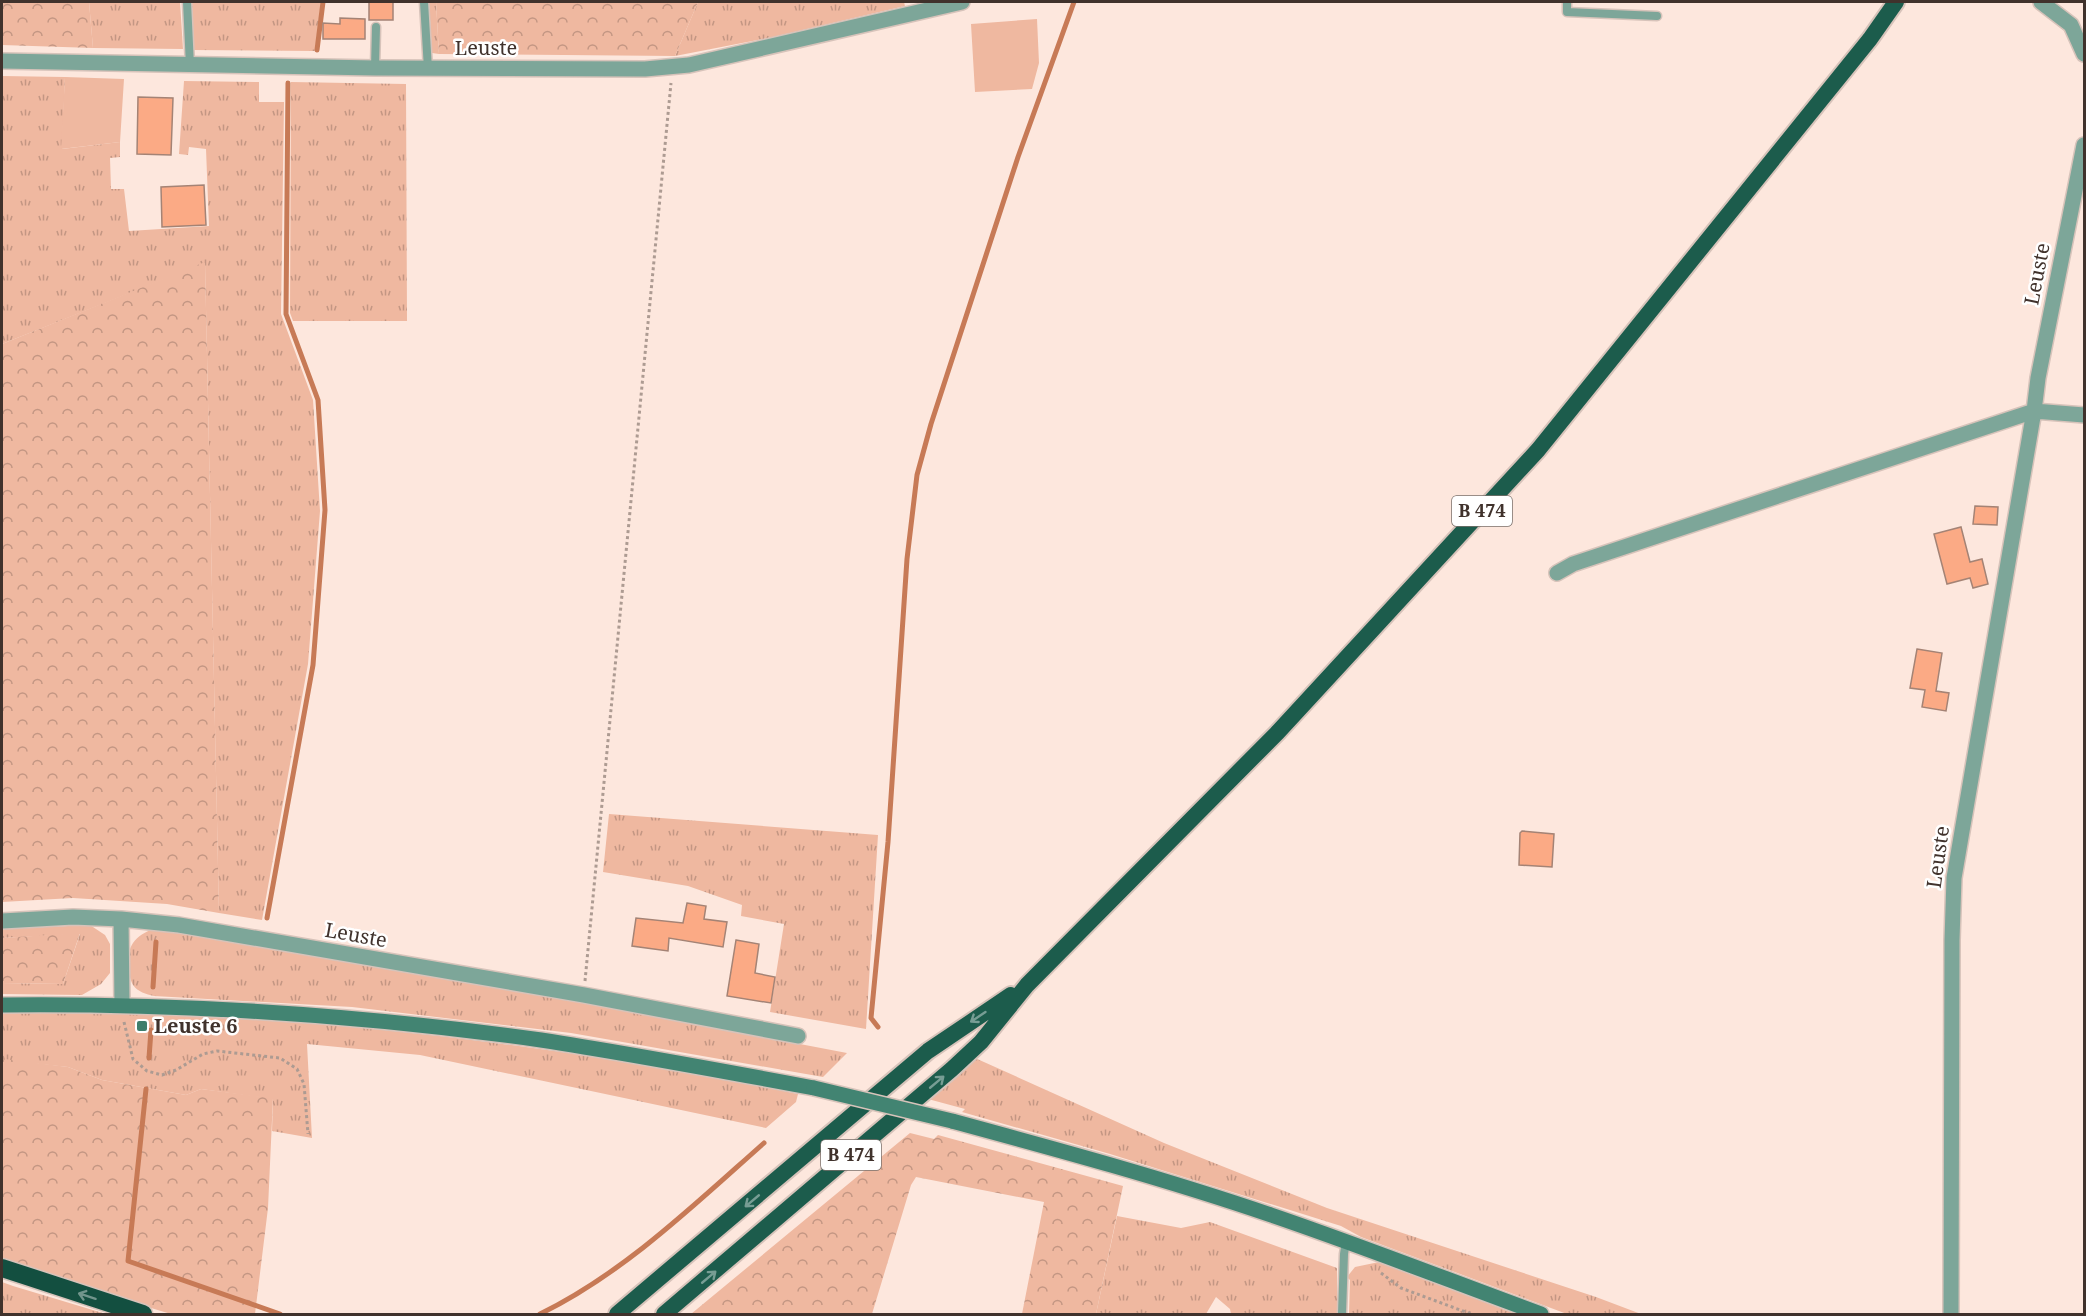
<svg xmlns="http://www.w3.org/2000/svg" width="2086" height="1316" font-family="'Noto Serif',serif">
<defs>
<pattern id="grass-tufts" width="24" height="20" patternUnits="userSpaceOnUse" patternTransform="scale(1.5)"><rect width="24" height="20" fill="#efb8a0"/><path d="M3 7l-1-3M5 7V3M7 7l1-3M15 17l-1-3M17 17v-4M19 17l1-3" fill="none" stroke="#c39683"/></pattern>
<pattern id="forest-crowns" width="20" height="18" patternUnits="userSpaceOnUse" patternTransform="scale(1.5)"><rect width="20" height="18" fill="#efb8a0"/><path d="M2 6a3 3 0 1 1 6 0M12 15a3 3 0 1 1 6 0" fill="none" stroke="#c39683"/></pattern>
</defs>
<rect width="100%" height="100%" fill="#fde7dd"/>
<path fill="url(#grass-tufts)" d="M89,2H180L183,49L93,48Z
M190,2H321L315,51L193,50Z
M429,2H436L439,54L432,53Z
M698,2H904L905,6L773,37L675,56Z
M2,76L65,77L62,149L120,142V157L110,158L111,189H124L129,231L209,226L206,149L189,147L188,155L179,154L184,81L259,82V102H284L281,314L313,400L320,511L308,664L262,920L219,913L205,263L2,344Z
M291,82L406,84L407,321H293L290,313Z
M609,814L878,835L866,1029L770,1012L784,924L741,916L742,905L688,886L603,872Z
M90,925L105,935L110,944V973L101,984L82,995L2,994V983L63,984L80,934L2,938V929Z
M153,929L587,1003L847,1053L823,1077L571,1033L352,1007L154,996C146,994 138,992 133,985C127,974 126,953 133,943C138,936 145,932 153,929Z
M2,1012C269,1010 537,1040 798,1094L796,1102L766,1128L420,1055L307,1044L312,1138L272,1131L273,1099L201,1089L186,1095L102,1080L68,1067L2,1060Z
M975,1058L1164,1143L1327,1208L1596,1297L1641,1314H1567L1361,1237L1341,1226L1110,1154L962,1112L965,1109L928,1099Z
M1117,1216L1181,1228L1210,1222L1337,1268V1314H1231L1230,1309L1216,1297L1206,1314H1096Z
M1379,1262L1516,1314H1349L1350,1280L1347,1277L1355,1267Z
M2,1282L13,1286L106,1314H2Z"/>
<path fill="url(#forest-crowns)" d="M2,2H89L93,48L2,45Z
M436,2H698L675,56L439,54Z
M205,262L219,913L167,904L73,898L2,902V344Z
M80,933L63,984L2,983V938Z
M5,1059L68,1067L102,1080L186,1095L201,1089L273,1098L268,1208L255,1314H171L41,1275L2,1260V1060Z
M910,1133L934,1139L938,1135L1123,1186L1096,1314H1022L1044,1202L916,1177L911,1185L872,1314H691Z"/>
<path fill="#efb8a0" d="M1037,19L1039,63L1032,89L975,92L971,24Z
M65,77L124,79L120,142L61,149Z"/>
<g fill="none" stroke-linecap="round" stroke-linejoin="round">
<path stroke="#c77a56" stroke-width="5" d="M317,50L323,2
M267,918L313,665L325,510L318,400L286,314L288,83
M153,987L156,942
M878,1027L871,1018L888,842L907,559L917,475L931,424L1018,157L1074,2
M149,1058L151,1030
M146,1089L128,1261L280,1314
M540,1314C624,1273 694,1205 764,1143"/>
</g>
<path fill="#fbaa85" stroke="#a48375" stroke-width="1.5" d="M369,2H393V20H369Z
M340,18L365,19V39H323V23L340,24Z
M138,97L173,98L171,155L137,154Z
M204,185L206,225L162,227L161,187Z
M1975,506L1998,507L1997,525L1973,524Z
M1961,527L1970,562L1982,559L1988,584L1973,588L1970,578L1947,584L1934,534Z
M1917,649L1942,653L1936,691L1949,693L1946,711L1922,707L1925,690L1910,688Z
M1522,831L1554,834L1552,867L1519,865L1520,833Z
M687,903L706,906L704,919L727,922L723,947L669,938L668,951L632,946L636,918L683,923Z
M736,940L759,944L755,973L775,977L771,1003L727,996Z"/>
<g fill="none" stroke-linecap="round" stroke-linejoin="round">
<g stroke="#d7c3ba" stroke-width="11">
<path id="service" d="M187,2L190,66
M424,2L428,69
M1567,2V12L1657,16
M375,68L376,27
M1342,1314L1344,1254L1346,1241"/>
</g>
<g stroke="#d7c3ba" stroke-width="18">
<path id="minor" d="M2041,2L2071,25L2084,54
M2,61L375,68L645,69L689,65L962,2
M1557,573L1573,564L2034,411L2084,415
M121,919L179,925L584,995L798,1036
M2,921L73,917L121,919L122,1005
M1951,1314L1952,940L1954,878L2034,411L2038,378L2084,145"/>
</g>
<g stroke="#d7c3ba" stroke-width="18">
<path id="secondary" d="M2,1005C182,1003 362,1015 541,1040C632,1054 723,1071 814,1088
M952,1121C1059,1150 1166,1179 1271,1215C1362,1246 1451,1281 1541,1314"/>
</g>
<g stroke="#d7c3ba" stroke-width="20">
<path id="trunk" d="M617,1314L928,1051L1011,995
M664,1314L952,1069L981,1042L1027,985L1278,732L1538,450L1870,39L1896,2"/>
</g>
<g stroke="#d7c3ba" stroke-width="21">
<path id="motorway" d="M2,1268L143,1314"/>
</g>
<path stroke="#ad9b92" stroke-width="3" stroke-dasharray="3 3" stroke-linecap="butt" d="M585,981L671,83
M124,1022L133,1059L147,1071L162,1075L176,1070L203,1054L217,1051L280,1058L297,1069L304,1084L308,1134
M1381,1273L1401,1288L1471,1314"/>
<use href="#service" stroke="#7da699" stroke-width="8"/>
<use href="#minor" stroke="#7da699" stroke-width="15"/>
<use href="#secondary" stroke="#428472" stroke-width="15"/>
<use href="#trunk" stroke="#1c5c4c" stroke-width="16"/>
<use href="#motorway" stroke="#134f40" stroke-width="18"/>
<g stroke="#d7c3ba" stroke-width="18" stroke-linecap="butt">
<path id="secondary-bridge" d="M814,1088L952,1121"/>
</g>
<use href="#secondary-bridge" stroke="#428472" stroke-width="15"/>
</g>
<defs><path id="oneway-shaft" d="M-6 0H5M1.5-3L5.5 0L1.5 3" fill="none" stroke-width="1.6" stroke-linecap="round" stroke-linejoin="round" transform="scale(1.5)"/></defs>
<g stroke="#779d94">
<use href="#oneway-shaft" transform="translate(978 1017) rotate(146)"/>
<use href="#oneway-shaft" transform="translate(937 1082) rotate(-40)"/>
<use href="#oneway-shaft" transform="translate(752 1201) rotate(140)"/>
<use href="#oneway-shaft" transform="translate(709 1277) rotate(-40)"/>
</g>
<use stroke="#71958c" href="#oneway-shaft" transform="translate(87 1296) rotate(-162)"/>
<rect fill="#3e7e6c" stroke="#fff" stroke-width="2" x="136" y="1020" width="12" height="12" rx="3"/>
<g text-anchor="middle" stroke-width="5" stroke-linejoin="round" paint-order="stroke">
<g fill="#fff" stroke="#79706b" stroke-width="1.5">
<rect x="1452" y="496" width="60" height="30" rx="4.5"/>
<rect x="821" y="1140" width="60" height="30" rx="4.5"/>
</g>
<g font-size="18" font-weight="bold" fill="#40322c">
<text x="1482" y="517">B 474</text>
<text x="851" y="1161">B 474</text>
</g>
<g font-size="20" fill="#40322c" stroke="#fff">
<text x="486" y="55">Leuste</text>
<text transform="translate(2037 274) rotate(-79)" y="7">Leuste</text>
<text transform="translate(1938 857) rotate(-82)" y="7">Leuste</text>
<text transform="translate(356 935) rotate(10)" y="7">Leuste</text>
</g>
<g font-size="20" font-weight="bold" fill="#40322c" stroke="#fff" text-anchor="start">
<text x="154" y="1033">Leuste 6</text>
</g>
</g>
<rect width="2086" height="1316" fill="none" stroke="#40322c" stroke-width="6"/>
</svg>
